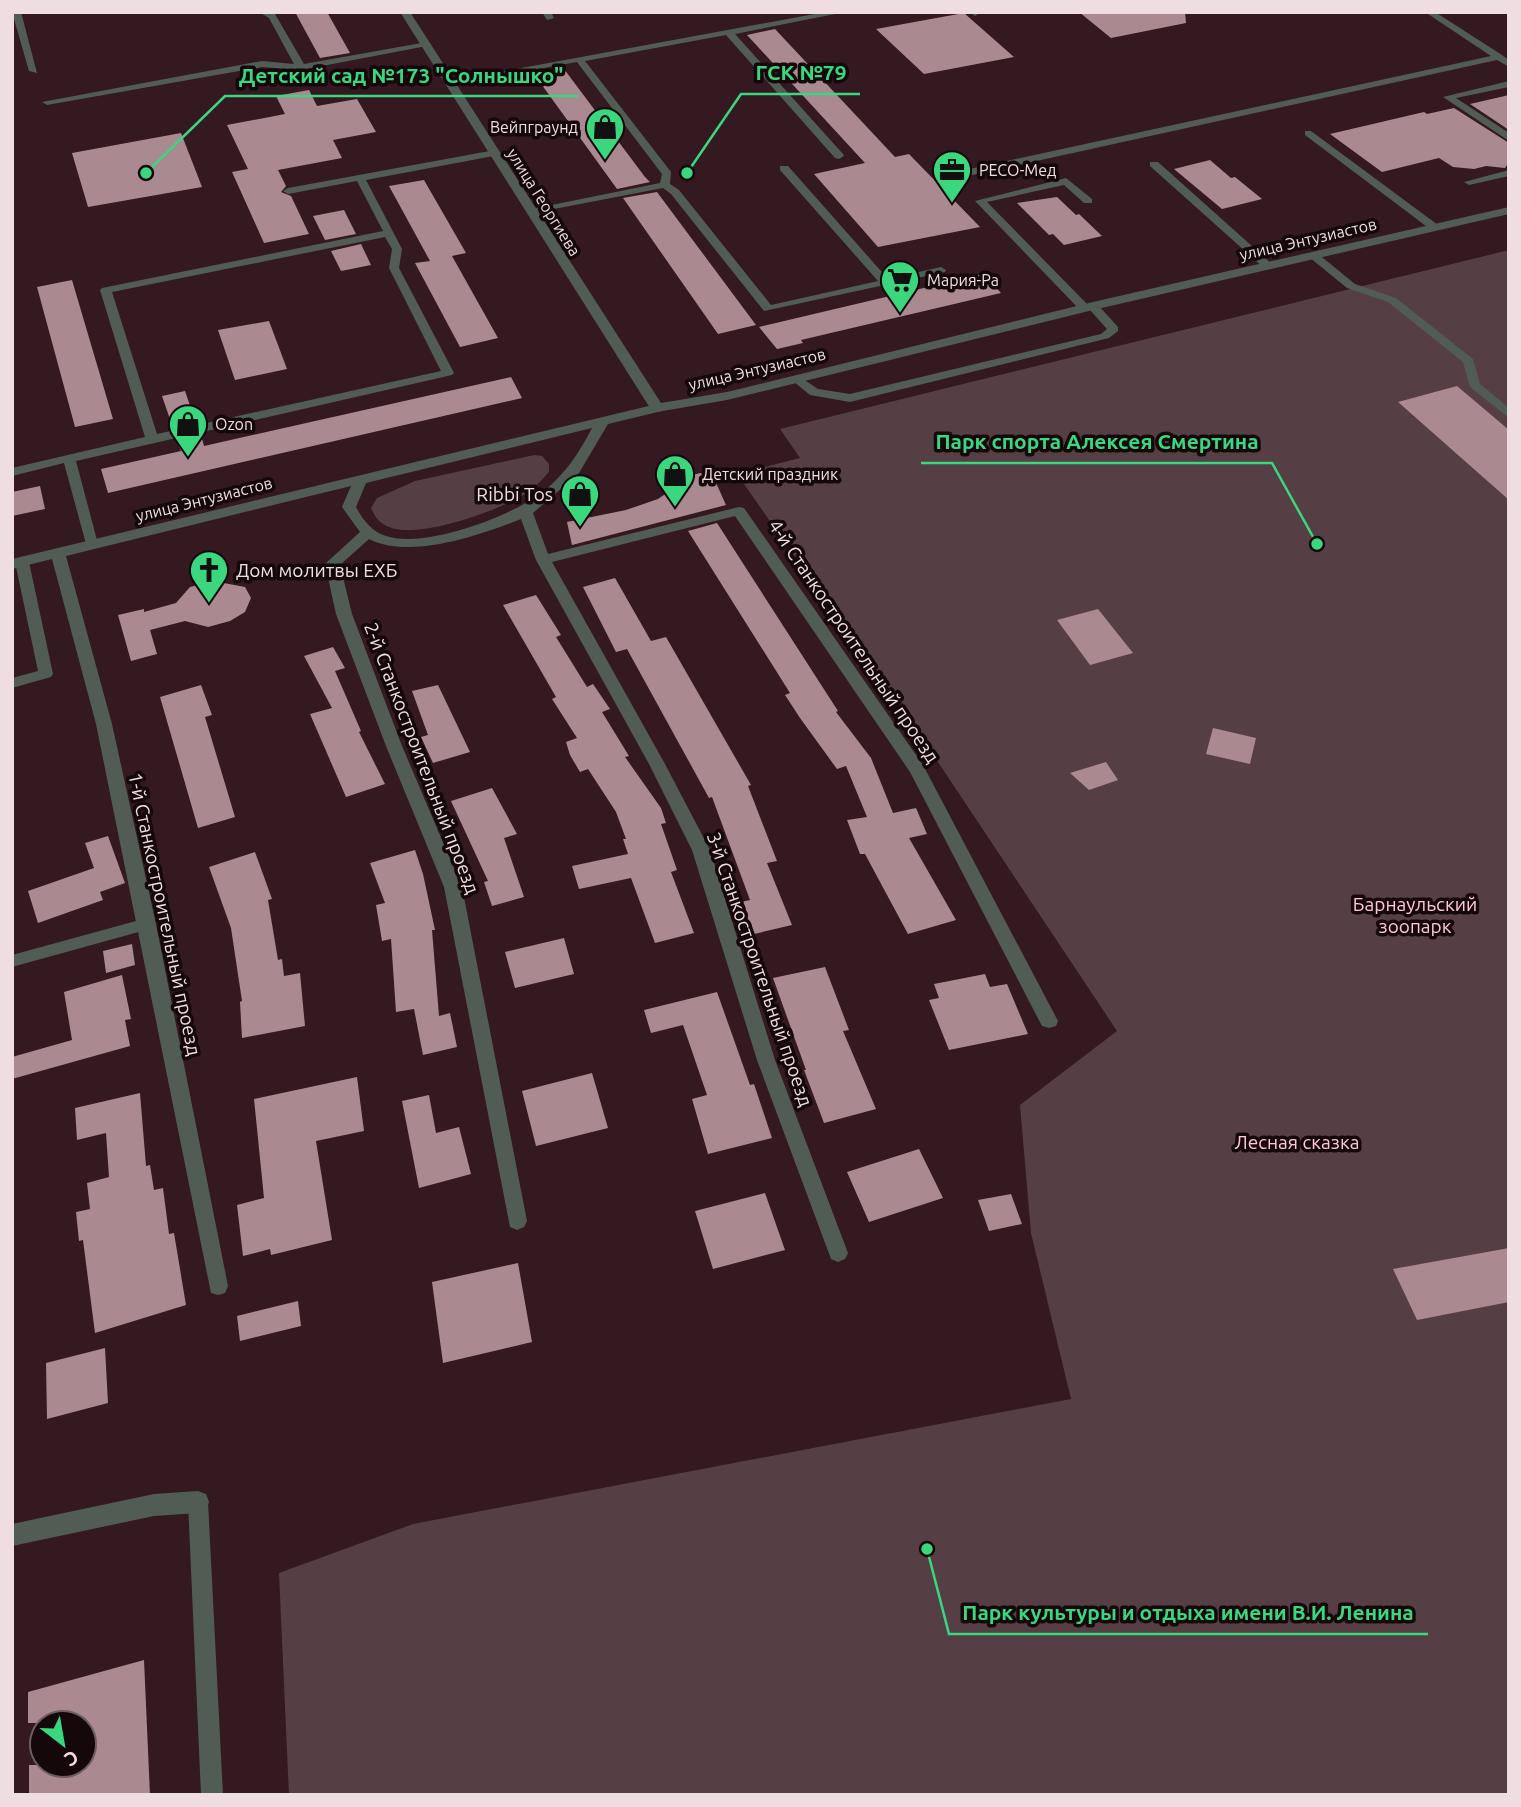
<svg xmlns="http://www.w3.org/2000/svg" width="1521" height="1807" font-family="Ubuntu,sans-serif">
<rect width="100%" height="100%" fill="#341920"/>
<path fill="#563f44" d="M1509,250V1795H289L279,1573L413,1524L1071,1399L1031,1233L1020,1105L1117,1031L928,747L737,474L800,458L780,429Z
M534,455L542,456L549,464V472C543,478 537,486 530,491C504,509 419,540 389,527C379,523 375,517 371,508L377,498L415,481Z"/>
<path fill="#ab8990" d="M295,12H327L350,53L320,58Z
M1079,12H1185L1186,23L1111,38Z
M964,13L1014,57L924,74L876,29Z
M775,29L895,157L909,154L980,227L878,247L814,174L865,163L747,35Z
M564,69L645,177L650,182L617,189L534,74Z
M309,90L317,106L357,99L376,132L333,140L342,158L278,170L286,186L281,192L291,196L309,234L264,243L232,172L248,169L227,125L285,114L276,96Z
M1509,95V130L1470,104Z
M1454,108L1509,143V162L1505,168L1486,166L1474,169L1453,167L1439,158L1382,172L1330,134L1424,112L1427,114Z
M181,133L202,187L88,207L72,153Z
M1210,160L1231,178L1235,177L1262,199L1222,209L1174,169Z
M424,180L466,253L452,256L498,338L460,347L415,263L430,261L389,186Z
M657,192L756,325L718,334L623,198Z
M1057,197L1076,215L1079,214L1102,236L1064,245L1053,234L1049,235L1017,203Z
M344,210L356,234L325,240L313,216Z
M361,244L371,265L341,271L331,251Z
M983,274L1001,293L801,340L803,343L777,349L759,327Z
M72,280L113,419L75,427L37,287Z
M269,321L287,369L235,380L218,330Z
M511,377L522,398L108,493L101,469L181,451L177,441L201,435L204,446Z
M1457,386L1509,430V500L1398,402Z
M185,391L196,423L173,428L162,396Z
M700,473L709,476L717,485L726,505L572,545L567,522L626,510L658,499L693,475Z
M40,486L45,509L12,516V492Z
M717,523L838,711L836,712L871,758L893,813L916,808L927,834L909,838L956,920L908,934L865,854H860L847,820L867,817L846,766L837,769L800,718L785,695L790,693L688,531Z
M615,578L651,641L666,637L751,785L748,786L777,861L767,863L792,925L754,934L741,902L750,900L712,797L709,798L627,649L616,652L583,587Z
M213,581L245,587L251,598L245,612L230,621L208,627L185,621L150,630L157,654L131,661L118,615L144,609V612L176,603L190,587Z
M536,595L561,635L556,637L587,687L593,684L610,709L602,712L629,756L625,757L661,808L666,823L661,824L677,870L671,872L694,933L655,943L631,878L579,889L572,866L628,854L623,839H626L616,812L588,769L580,772L570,755L566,742L577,738L552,699L556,697L503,605Z
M1098,609L1133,653L1090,665L1057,620Z
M333,647L345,668L335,671L361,731L359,732L385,784L346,797L310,714L332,708L304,656Z
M201,685L212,715L205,717L235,817L198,828L160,697Z
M438,685L470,752L433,763L421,737L428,735L412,691Z
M1213,728L1256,738L1250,764L1206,754Z
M1106,762L1118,780L1089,790L1070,773Z
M492,788L517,834L504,838L524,897L492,906L484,882L488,881L451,801Z
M108,836L125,883L100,892L103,900L38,923L28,891L94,868L85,843Z
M415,850L423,874L435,930H432L439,1016L450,1013L457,1047L423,1055L414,1009L396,1012L391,939L382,941L376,905L385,903L370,863Z
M255,852L272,899L268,900L278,960L282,959L284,976L300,973L305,1026L242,1038L240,1002L242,1001L231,928L209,867Z
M564,938L574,974L515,988L505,952Z
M132,944L135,965L106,973L103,951Z
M825,967L849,1030L843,1031L876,1109L824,1123L804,1070H806L773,978Z
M985,974L990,987L1007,984L1028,1034L949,1050L929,1000L939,998L934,984Z
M122,975L131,1019L125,1020L130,1046L12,1079V1057L72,1040L64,992Z
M717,992L750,1085L754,1084L772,1138L708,1154L692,1099L707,1095L683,1025L651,1033L644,1010Z
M592,1073L608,1128L536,1146L522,1091Z
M357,1077L364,1131L316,1141L332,1240L271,1255L270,1249L243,1256L237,1205L264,1198L254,1099Z
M140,1093L146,1166L150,1165L154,1190L163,1188L169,1234L174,1233L186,1305L95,1333L83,1240L79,1241L76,1212L90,1209L87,1183L109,1177L106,1133L77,1140L75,1108Z
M429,1095L436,1133L459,1127L471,1174L419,1188L402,1101Z
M919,1149L943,1198L869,1222L847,1172Z
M765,1193L785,1250L713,1269L695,1211Z
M1011,1194L1022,1224L989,1231L978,1200Z
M1509,1248V1302L1417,1320L1393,1269Z
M518,1263L532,1342L443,1363L432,1282Z
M298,1301L301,1326L240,1341L237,1316Z
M105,1348L108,1403L47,1419L46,1363Z
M144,1660L150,1795H29V1765H84V1723H28V1692Z"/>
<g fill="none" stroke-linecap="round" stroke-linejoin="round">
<path fill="#515d54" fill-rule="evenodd" d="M12,12H21L37,73L29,71Z
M259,12L275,14L304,64L427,42L432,45L301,70L262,67L47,105L42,102L262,61L294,64L269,18Z
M542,12H551L554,18L547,20Z
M825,12H845L735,34L843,154L844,156L839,159L835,158L726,35L585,61L671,172L670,184L679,190L771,305L878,281L780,170V166H788L888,279L941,267L946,270L945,272L764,311L671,194L663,188L528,214L527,212L532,209L660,183L662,174L577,62L451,85L446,82Z
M970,12H979V13L975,16Z
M1425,12H1435L1502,55L1509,60V67L1497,60L954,179L934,161L943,159L956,172L1491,56Z
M1509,81V87L1456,98L1509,133V141L1443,97Z
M1305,131H1311L1438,225V229H1430L1305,135Z
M495,150L500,153L499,155L366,180L402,249L399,268L454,373L452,375L76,461L98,544L92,548L86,544L64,463L12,476V468L145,437L100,290L102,288L383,231L357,181L288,194L283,191L288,188ZM385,237L392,249L389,268L441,371L157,434L112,292Z
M1150,162H1158L1272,264V268H1264L1150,166Z
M1509,170V176L1469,185L1464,182Z
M1066,178L1092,199V203H1084L1064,185L987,202L1088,305L1097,304L1118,327V331L1109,338L850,402L810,395L793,381V377L797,375L818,389L850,394L1101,334L1107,329L1090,310L1081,311L975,201Z
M1309,253H1317L1355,284L1396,298L1473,359L1480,384L1509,408V418L1470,387L1463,362L1388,302L1347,288L1309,257Z
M22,558L29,562L53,674L51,677L12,688V678L38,671L15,562Z
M147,918L153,920L155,924L153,928L12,967V955Z
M198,1492L205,1495L208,1502L223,1795H201L188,1502L191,1495Z"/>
<path fill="#515d54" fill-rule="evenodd" d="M657,404L662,405V411L608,424L579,473L533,513L548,554L739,507L744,508L923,765L1058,1021L1056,1026L1049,1028L1042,1026L910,772L735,516L552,562L665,764L710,850L775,1060L848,1253L845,1259L838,1262L831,1259L757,1060L692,850L649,764L536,560L521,519C481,535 410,560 369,539L340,565L352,614L402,746L462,887L527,1221L524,1227L517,1230L510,1227L444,887L386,746L336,614L325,564L360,532L342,507L351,486L66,556L112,724L156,924L228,1286L225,1293L218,1295L211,1293L96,724L52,559L12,569V559ZM592,428C579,453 566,473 544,491C513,516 424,549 386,536C372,532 363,520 356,507L366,483Z
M198,1491L206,1494L209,1502L206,1510L198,1513L154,1516L12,1546V1524L154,1494Z"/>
<path fill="#515d54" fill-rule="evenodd" d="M400,12H410L661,403L727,392L1093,302L1509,207V214L1093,310L727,400L657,412L650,408Z"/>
</g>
<defs>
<g id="shop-pin" transform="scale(2.0125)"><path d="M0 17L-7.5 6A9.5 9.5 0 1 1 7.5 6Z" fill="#3ad77f" stroke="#14080b"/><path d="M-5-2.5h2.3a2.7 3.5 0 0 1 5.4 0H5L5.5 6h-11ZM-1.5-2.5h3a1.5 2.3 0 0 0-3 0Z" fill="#111"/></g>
<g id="office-pin" transform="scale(2.0125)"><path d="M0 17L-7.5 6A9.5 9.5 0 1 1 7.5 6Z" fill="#3ad77f" stroke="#14080b"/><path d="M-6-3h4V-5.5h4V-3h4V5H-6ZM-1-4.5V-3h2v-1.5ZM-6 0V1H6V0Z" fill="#111"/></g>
<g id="supermarket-pin" transform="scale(2.0125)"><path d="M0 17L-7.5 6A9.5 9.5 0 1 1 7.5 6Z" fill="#3ad77f" stroke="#14080b"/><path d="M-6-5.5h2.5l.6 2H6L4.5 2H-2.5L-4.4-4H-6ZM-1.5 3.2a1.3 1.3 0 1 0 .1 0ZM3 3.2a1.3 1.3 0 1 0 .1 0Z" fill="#111"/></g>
<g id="church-pin" transform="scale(2.0125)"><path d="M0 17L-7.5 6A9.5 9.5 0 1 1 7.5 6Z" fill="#3ad77f" stroke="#14080b"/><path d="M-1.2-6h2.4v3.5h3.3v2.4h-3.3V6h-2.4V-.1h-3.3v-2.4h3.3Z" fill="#111"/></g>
</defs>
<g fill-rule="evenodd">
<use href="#shop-pin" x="605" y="127"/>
<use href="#office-pin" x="952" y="170"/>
<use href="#supermarket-pin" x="900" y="280"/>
<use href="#shop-pin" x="188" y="424"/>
<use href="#shop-pin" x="675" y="474"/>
<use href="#shop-pin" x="580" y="494"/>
<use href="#church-pin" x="209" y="570"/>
</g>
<g text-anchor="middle" stroke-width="7" stroke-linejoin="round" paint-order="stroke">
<g font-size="16" fill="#f0dde1" stroke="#14080b" text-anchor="start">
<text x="578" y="133" text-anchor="end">Вейпграунд</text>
<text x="979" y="176">РЕСО-Мед</text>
<text x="927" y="286">Мария-Ра</text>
<text x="215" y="430">Ozon</text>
<text x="702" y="480">Детский праздник</text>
</g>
<g font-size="16" fill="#f0dde1" stroke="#14080b">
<text transform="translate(544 202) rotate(58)" y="6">улица Георгиева</text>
<text transform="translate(1308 239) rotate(-13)" y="6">улица Энтузиастов</text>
<text transform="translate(757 369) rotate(-13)" y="6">улица Энтузиастов</text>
<text transform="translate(204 499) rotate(-14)" y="6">улица Энтузиастов</text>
</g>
<g font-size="19" fill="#f0dde1" stroke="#14080b" text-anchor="end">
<text x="553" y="501">Ribbi Tos</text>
<text x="236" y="577" text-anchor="start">Дом молитвы ЕХБ</text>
</g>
<g font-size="19" fill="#f0dde1" stroke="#14080b">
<text transform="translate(854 641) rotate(56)" y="7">4-й Станкостроительный проезд</text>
<text transform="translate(422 758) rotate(69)" y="7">2-й Станкостроительный проезд</text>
<text transform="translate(165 914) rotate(78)" y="7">1-й Станкостроительный проезд</text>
<text transform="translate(760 969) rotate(71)" y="7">3-й Станкостроительный проезд</text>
</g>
<g font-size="19" fill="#fec8d3" stroke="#14080b">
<text x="1415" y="911">Барнаульский<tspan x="1415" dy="22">зоопарк</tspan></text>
<text x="1297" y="1149">Лесная сказка</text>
</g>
</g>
<path fill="none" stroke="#3ad77f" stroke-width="2.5" d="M687 173L741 94H860M146 173L225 96H578M1317 544L1272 463H921M927 1549L949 1634H1428"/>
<g fill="#3ad77f" stroke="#14080b" stroke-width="2.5">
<circle cx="687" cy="173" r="7"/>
<circle cx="146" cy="173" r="7"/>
<circle cx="1317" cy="544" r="7"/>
<circle cx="927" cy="1549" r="7"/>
</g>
<g font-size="21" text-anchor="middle" font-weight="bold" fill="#3ad77f" stroke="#14080b" stroke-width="7" stroke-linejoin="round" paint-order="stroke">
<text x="801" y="80">ГСК №79</text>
<text x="401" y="83">Детский сад №173 "Солнышко"</text>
<text x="1097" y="449">Парк спорта Алексея Смертина</text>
<text x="1188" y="1620">Парк культуры и отдыха имени В.И. Ленина</text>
</g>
<rect width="1521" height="1807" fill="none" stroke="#f0dde1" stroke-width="28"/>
<g transform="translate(63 1744) rotate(149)"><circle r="33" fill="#14080b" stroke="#6c5d61" stroke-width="2"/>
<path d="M0-5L12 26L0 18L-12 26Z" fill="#3ad77f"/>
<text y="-10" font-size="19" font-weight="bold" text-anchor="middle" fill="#f0dde1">С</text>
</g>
</svg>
